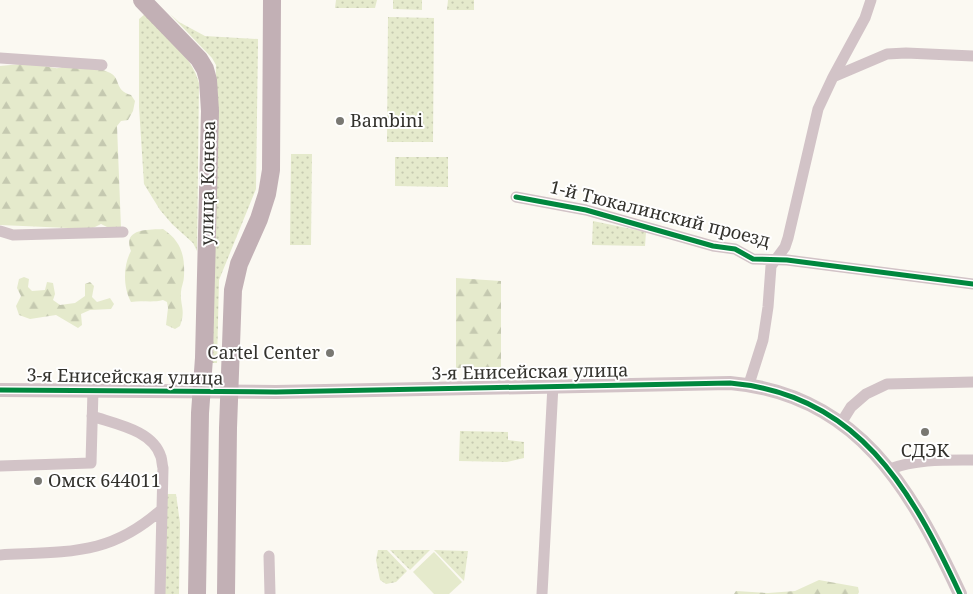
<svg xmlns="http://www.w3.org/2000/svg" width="973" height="594" font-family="'Noto Serif',serif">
<defs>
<pattern id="grass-dots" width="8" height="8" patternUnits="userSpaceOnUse" patternTransform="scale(1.25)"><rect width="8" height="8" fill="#e5eacc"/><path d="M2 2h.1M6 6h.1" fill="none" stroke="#c5c9b0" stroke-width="1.8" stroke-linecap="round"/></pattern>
<pattern id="forest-firs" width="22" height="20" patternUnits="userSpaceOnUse" patternTransform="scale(1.25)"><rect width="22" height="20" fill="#e5eacc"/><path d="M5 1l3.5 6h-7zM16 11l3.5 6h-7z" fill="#c5c9b0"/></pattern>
</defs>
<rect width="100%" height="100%" fill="#fbf9f2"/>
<path fill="url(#grass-dots)" d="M336,0H377L375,8H335Z
M393,0H422V10L393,9Z
M448,0H474V10H447Z
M145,14C165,35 191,54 199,83L197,251L193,243L172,224L160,210L144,184L139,107V19Z
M170,14L179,22L205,36L258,39L256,189L219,280L217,363H211L216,65L212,58Z
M388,17L434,18L433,142H387Z
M291,154H312L311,245H290Z
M395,157H448V187L395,186Z
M593,221L646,232L645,246L592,245Z
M460,431L508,432V440L524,442V458L507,462L459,461Z
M166,494H176L180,523L179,594H164Z
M378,550H387L407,571L396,582L386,584L380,580L376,560Z
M390,550H430L410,570Z
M434,550L468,551L464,581Z"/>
<path fill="url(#forest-firs)" d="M32,63C39,64 47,67 55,68C60,69 65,65 70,65C82,64 97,67 108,72C122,77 113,90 131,95L135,101L133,111L128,120L121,121L117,126L121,228L115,231L101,224L91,229L0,225V66Z
M163,229C181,241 185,255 184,276C184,282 181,287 181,292C180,307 186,309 180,326L175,329L166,325L168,308L167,302L163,300C152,303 142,300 131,302C123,288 123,265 131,251C122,228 148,230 163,229Z
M24,277L29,279L28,287L32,291L45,290L47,282L53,283L55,294L53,300L60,305L75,303L85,296V284L90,282L94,286L92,297L97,302L110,298L114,304L111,309L90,310L81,314L82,325L78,328L56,315L30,319L19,315L16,306L21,296L17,288L19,279Z
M456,278L501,281V367L456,368Z
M819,580L858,587L859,592L858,594H734L736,591L768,593L795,591Z"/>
<path fill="#e5eacc" d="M434,552L462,582L449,594H434L413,572Z"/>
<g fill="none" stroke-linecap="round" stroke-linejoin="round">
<path stroke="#d2c3c7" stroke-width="11" d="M0,58L102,65
M833,77L887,54L906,53L973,56
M516,197L586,210L713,246L735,249L753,259L787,260L973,284
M0,231L13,235L123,232
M749,384L763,340L768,307L771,266L785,247L788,238L818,109L833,77L865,18L871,0
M92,416C115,424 153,430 161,457C162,460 162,465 163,468L160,594
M841,423L851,407L866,394L887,384L973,382
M0,466L91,463L93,390
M890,469C917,459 944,460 973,460
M0,555C32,553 66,554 97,546C120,540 143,526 161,510
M269,556L270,594
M542,594L553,385"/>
<path stroke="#d2c3c7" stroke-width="14" d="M0,390L276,392L730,383C858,394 911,489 960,594"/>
<path stroke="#c2b0b5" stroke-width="18" d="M142,0L199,59L205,69L208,80L210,111L204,358L200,413L197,594
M226,594L228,428L233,290L239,264L259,219L267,194L271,170L272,0"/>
<g stroke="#fff" stroke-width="8">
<path id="cycleway" d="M516,197L586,210L713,246L735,249L753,259L787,260L973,284
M0,390L276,392L730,383C858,394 911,489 960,594"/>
</g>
<use href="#cycleway" stroke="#00873e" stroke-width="5"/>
</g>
<g fill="#797872" stroke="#fff" stroke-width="2">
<circle cx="340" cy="121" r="5"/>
<circle cx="330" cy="353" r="5"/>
<circle cx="925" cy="432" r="5"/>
<circle cx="38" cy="481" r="5"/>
</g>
<g text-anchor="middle" stroke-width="4" stroke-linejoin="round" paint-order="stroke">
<g font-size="18" fill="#33322d" stroke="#fff" text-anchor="start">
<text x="350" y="127">Bambini</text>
<text x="320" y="359" text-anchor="end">Cartel Center</text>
<text x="925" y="457" text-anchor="middle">СДЭК</text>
<text x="48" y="487">Омск 644011</text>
</g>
<g font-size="18" fill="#33322d" stroke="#fff">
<text transform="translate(208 183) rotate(-89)" y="6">улица Конева</text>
<text transform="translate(660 214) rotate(14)" y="6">1-й Тюкалинский проезд</text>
<text transform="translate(530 372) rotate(-1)" y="6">3-я Енисейская улица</text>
<text transform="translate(125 377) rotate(1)" y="6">3-я Енисейская улица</text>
</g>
</g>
</svg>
